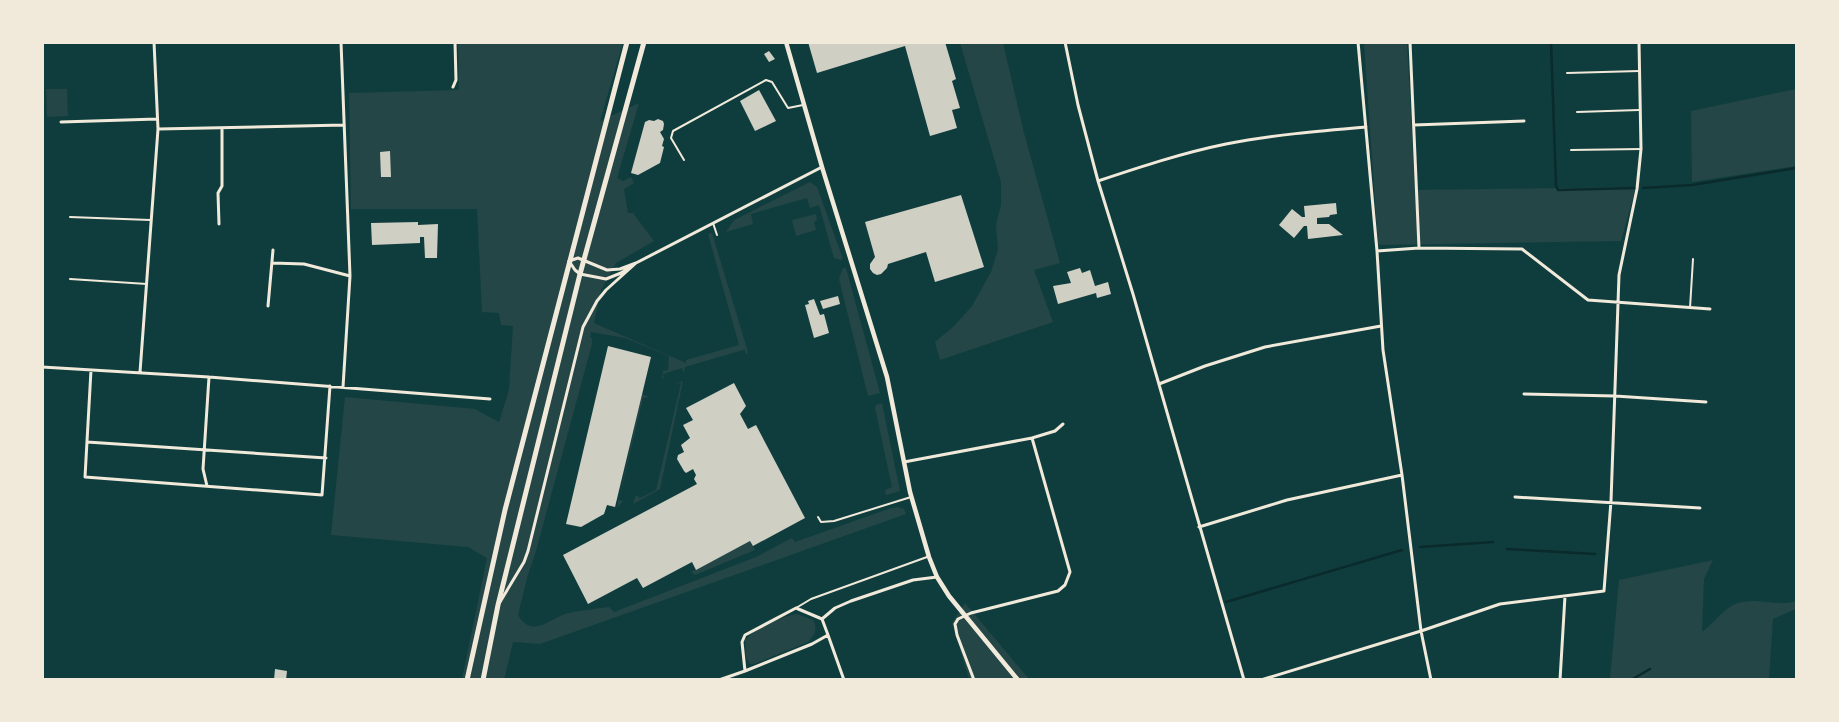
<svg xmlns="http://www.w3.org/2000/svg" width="1839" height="722" font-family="'PT Sans',sans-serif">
<rect width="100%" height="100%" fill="#0f3d3e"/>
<path fill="#244646" d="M458,42L623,43L600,121L639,103L617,178L623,181L631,177L634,183L624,189L628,213H633L654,241L616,263L601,290L594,323L686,363V360L739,345L708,234L712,233L748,352L746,355L745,350H743L685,367L684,373L682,368L663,374L664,379L662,377L663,371L668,370L669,356L625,338L591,332L590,338H592V344L536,551L527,578L518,615C533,640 550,617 569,613C582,610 596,609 609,607L614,612L756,557L792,538L795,542L891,508L898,507L904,509L906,514L540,644L513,642L504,680L462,679L487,558L468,547L331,535L345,397L475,409L499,422L509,390L513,326L501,325L499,313L482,312L477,209H351L349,93L459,90Z
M960,43H1003L1024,133L1060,263L1034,270L1053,322L940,360L935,342L954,326L972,306L991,272L998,249L996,225L1001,205V182Z
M1364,43H1407L1415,190L1636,187L1621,241L1378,245Z
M46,89H67L68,116L47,117Z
M1796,89V166L1692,182L1691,111Z
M810,182L817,187L843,259L841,260L834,258L819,205L810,208L807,198L751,214L753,224L726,232L734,220Z
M816,214L817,220L814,222L816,230L796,236L792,220Z
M844,268H846L880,393L868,396L839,279L842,270Z
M683,381L660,489L633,504L636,495L640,498L656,490L681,383L675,384Z
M642,394L649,397L643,398L619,500L623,501L617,508Z
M882,403L900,491L886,495L885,490L892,487L875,408L876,405Z
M750,541L755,550L695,575L691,572Z
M1713,560L1704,579L1702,632C1715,623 1725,605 1742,602C1760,598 1779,607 1796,601V609L1773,619L1769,679L1716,680L1714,678L1706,680L1610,679L1619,580Z
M965,603L1029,679H969L952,623Z
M797,614L813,620C818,629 815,635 808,642L754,664H750L746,657L745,640C757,627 780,617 797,614Z"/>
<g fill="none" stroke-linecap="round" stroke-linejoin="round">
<path stroke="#0a2a2b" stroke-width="2.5" d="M1551,42L1556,186L1558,190L1636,188
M1643,188L1692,185L1796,168
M1420,547L1493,542
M1507,549L1595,554
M1226,602L1402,550
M1631,680L1650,669"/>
</g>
<path fill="#cfcfc3" d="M808,42H945L956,79L952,81L960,108L952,110L957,128L930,136L905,46L817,73Z
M769,51L775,59L769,62L764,54Z
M759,90L776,121L755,131L740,101Z
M658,119L663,121L664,124L663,130L660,132L664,139L662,146L664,147L660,163L638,175L631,173L645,122L649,120L654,121Z
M390,151L391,177H381L380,152Z
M961,195L984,267L935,282L926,252L888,264L887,268L881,274L877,275L873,273L870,269V264L875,257L865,222Z
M1336,203L1337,214L1330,215L1329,217L1317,218V224H1329L1343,235L1308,239L1307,226H1304L1294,238L1279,225L1292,209L1302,217H1305L1304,206Z
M418,222V225L438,224L437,258H425L424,237H420V243L372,245L371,223Z
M1080,268L1082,273L1090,270L1095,286L1108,282L1111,294L1097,298L1096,293L1058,304L1053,286L1071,283L1067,272Z
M838,296L840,304L823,309L820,301Z
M814,299L820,315L824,314L829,333L814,338L805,305L809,304L808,301Z
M608,346L651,357L615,507L607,505L604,514L581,527L566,524Z
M734,383L746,406L740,414L748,429L756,425L805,518L753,546L750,541L696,570L692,562L643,588L637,578L588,604L563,555L697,484L694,479L696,475L693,469L686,473L684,471L677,459L678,455L684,452L681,445L690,438L683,425L693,420L686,408Z
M275,669L287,671L286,680H274Z"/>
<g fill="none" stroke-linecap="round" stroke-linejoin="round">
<path stroke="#f1e9da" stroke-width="2" d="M1567,73L1639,71
M1577,112L1639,110
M1571,150L1641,149
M684,160L671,138L673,131L766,80L772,82L788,108L803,105
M70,217L150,220
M713,223L717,235
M70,279L147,284
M1690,308L1693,259
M818,517L821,522L834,521L911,497
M796,608L811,599L927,557"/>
<path stroke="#f1e9da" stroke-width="3" d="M341,42L350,276L343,387
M1065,42L1078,105L1098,181L1133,294L1244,680
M1358,42L1377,251L1383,350L1402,475L1421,631L1431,680
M1410,42L1419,248
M453,87L456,80L455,42
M61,122L157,119
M1414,125L1524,121
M158,129L344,125
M1098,181C1140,167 1182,153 1226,144C1272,135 1319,131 1366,127
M219,224L218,193L222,186V129
M1377,251L1419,248L1522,249L1588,300L1710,309
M578,258L607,270L620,269L636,263L621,273L606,279L580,274L575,270L569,261Z
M272,263L304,264L350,276
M268,306L273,250
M42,367L209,377L490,399
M91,370L85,477L322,495L330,386
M140,372L158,129L154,42
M1159,384L1205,366L1265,347L1381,326
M1524,394L1615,396L1706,402
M1032,438L1055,431L1063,424
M87,442L326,458
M904,462L1032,438L1070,572L1065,585L1058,591L971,613L958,619L955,624L957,635L974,680
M207,486L203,469L209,377
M1515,497L1700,508
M1199,527L1287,500L1402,475
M500,602L524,562L528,551L583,327L597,301L606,290L636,263L822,167
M828,635L844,680
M745,671L742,642L745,635L796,608L822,619
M719,680L745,671L812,644L828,635L822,619L835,608L851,601L913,580L937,577
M1261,680L1421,631L1500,604L1604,591L1611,501L1619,275L1637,189L1641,149L1639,42
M1560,680L1565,596"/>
<path stroke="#f1e9da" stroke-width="4.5" d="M786,42L822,167L887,377L910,492L929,557L937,577L949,596L1018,680"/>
<path stroke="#f1e9da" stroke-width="5" d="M467,680L505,510L627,42
M483,680L498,605L580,274L644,42"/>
</g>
<rect width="1839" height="722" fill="none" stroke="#f1e9da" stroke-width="88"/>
</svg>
